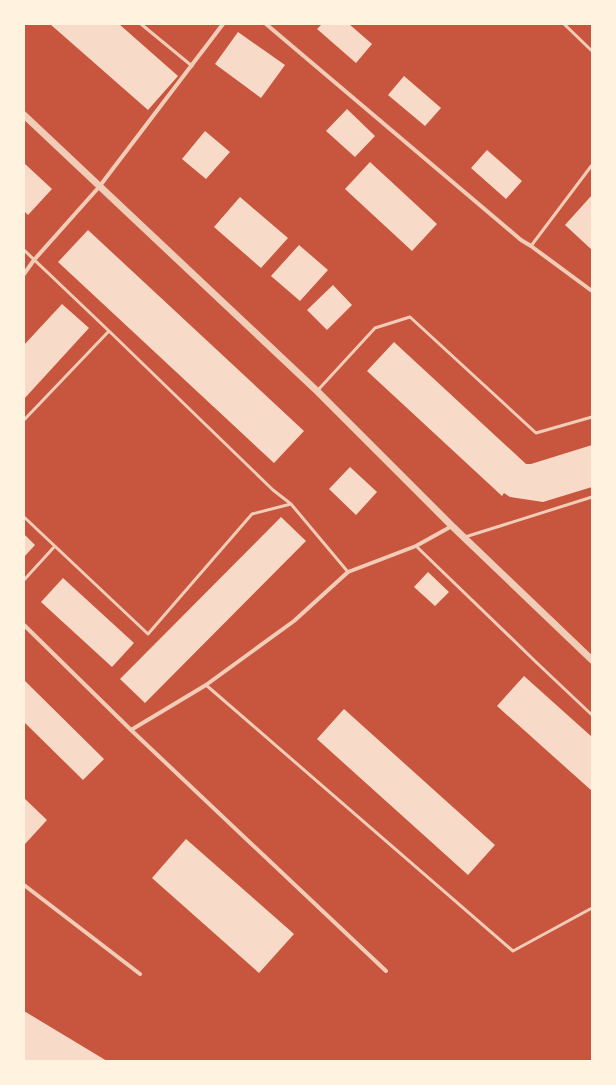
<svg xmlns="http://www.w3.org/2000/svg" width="616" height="1085" font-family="'Fira Sans',sans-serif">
<rect width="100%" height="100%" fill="#c8553d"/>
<path fill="#f7dbc8" d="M50,24H119L178,76L148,110Z
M322,24H349L372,44L356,63L317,29Z
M238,32L285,65L261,98L215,64Z
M404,76L441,108L425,126L388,95Z
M347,109L375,136L355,157L326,131Z
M205,131L230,152L206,179L182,159Z
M487,150L522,181L506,199L471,168Z
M370,162L437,224L412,251L345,189Z
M24,163L52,189L28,215L24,211Z
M592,195V250L565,225Z
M240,197L288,238L261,268L214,227Z
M88,230L304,431L274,463L58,262Z
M299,245L328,270L300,301L271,276Z
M333,285L352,305L327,330L307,310Z
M62,304L89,328L24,399V345Z
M394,342L526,464H531L592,445V487L543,502L510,497L504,493L502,496L367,371Z
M350,467L377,492L356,515L329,489Z
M281,517L306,541L145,703L120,679Z
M24,534L35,545L24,557Z
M428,572L449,592L435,606L414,587Z
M63,578L134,643L112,667L41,602Z
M524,676L592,737V791L497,706Z
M24,680L104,759L83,780L24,722Z
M344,709L495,845L468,875L317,739Z
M24,798L47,820L25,844L24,843Z
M186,839L294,934L259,973L152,878Z
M24,1011L107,1061H24Z"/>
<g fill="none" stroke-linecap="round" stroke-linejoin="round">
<path stroke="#f1ccb7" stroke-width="3" d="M141,24L192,66
M564,24L592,51
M531,246L592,165
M24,250L109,331L273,490L291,504L348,572
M318,390L375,328L410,317L536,433L592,417
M24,420L109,331
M24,517L148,634L252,514L291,504
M465,537L592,497
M416,546L537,663L592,715
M24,580L55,546
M206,685L513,951L592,908"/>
<path stroke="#f1ccb7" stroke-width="4" d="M266,24L521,240L531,246L592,291
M24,274L34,260L99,187L223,24
M24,625L131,730L206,685L294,621L348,572L416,546L452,526
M131,730L386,971
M24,885L140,974"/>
<path stroke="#f1ccb7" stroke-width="7" d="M24,115L317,391L452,526L592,660"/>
</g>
<rect width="616" height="1085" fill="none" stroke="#fff3e0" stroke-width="50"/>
</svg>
